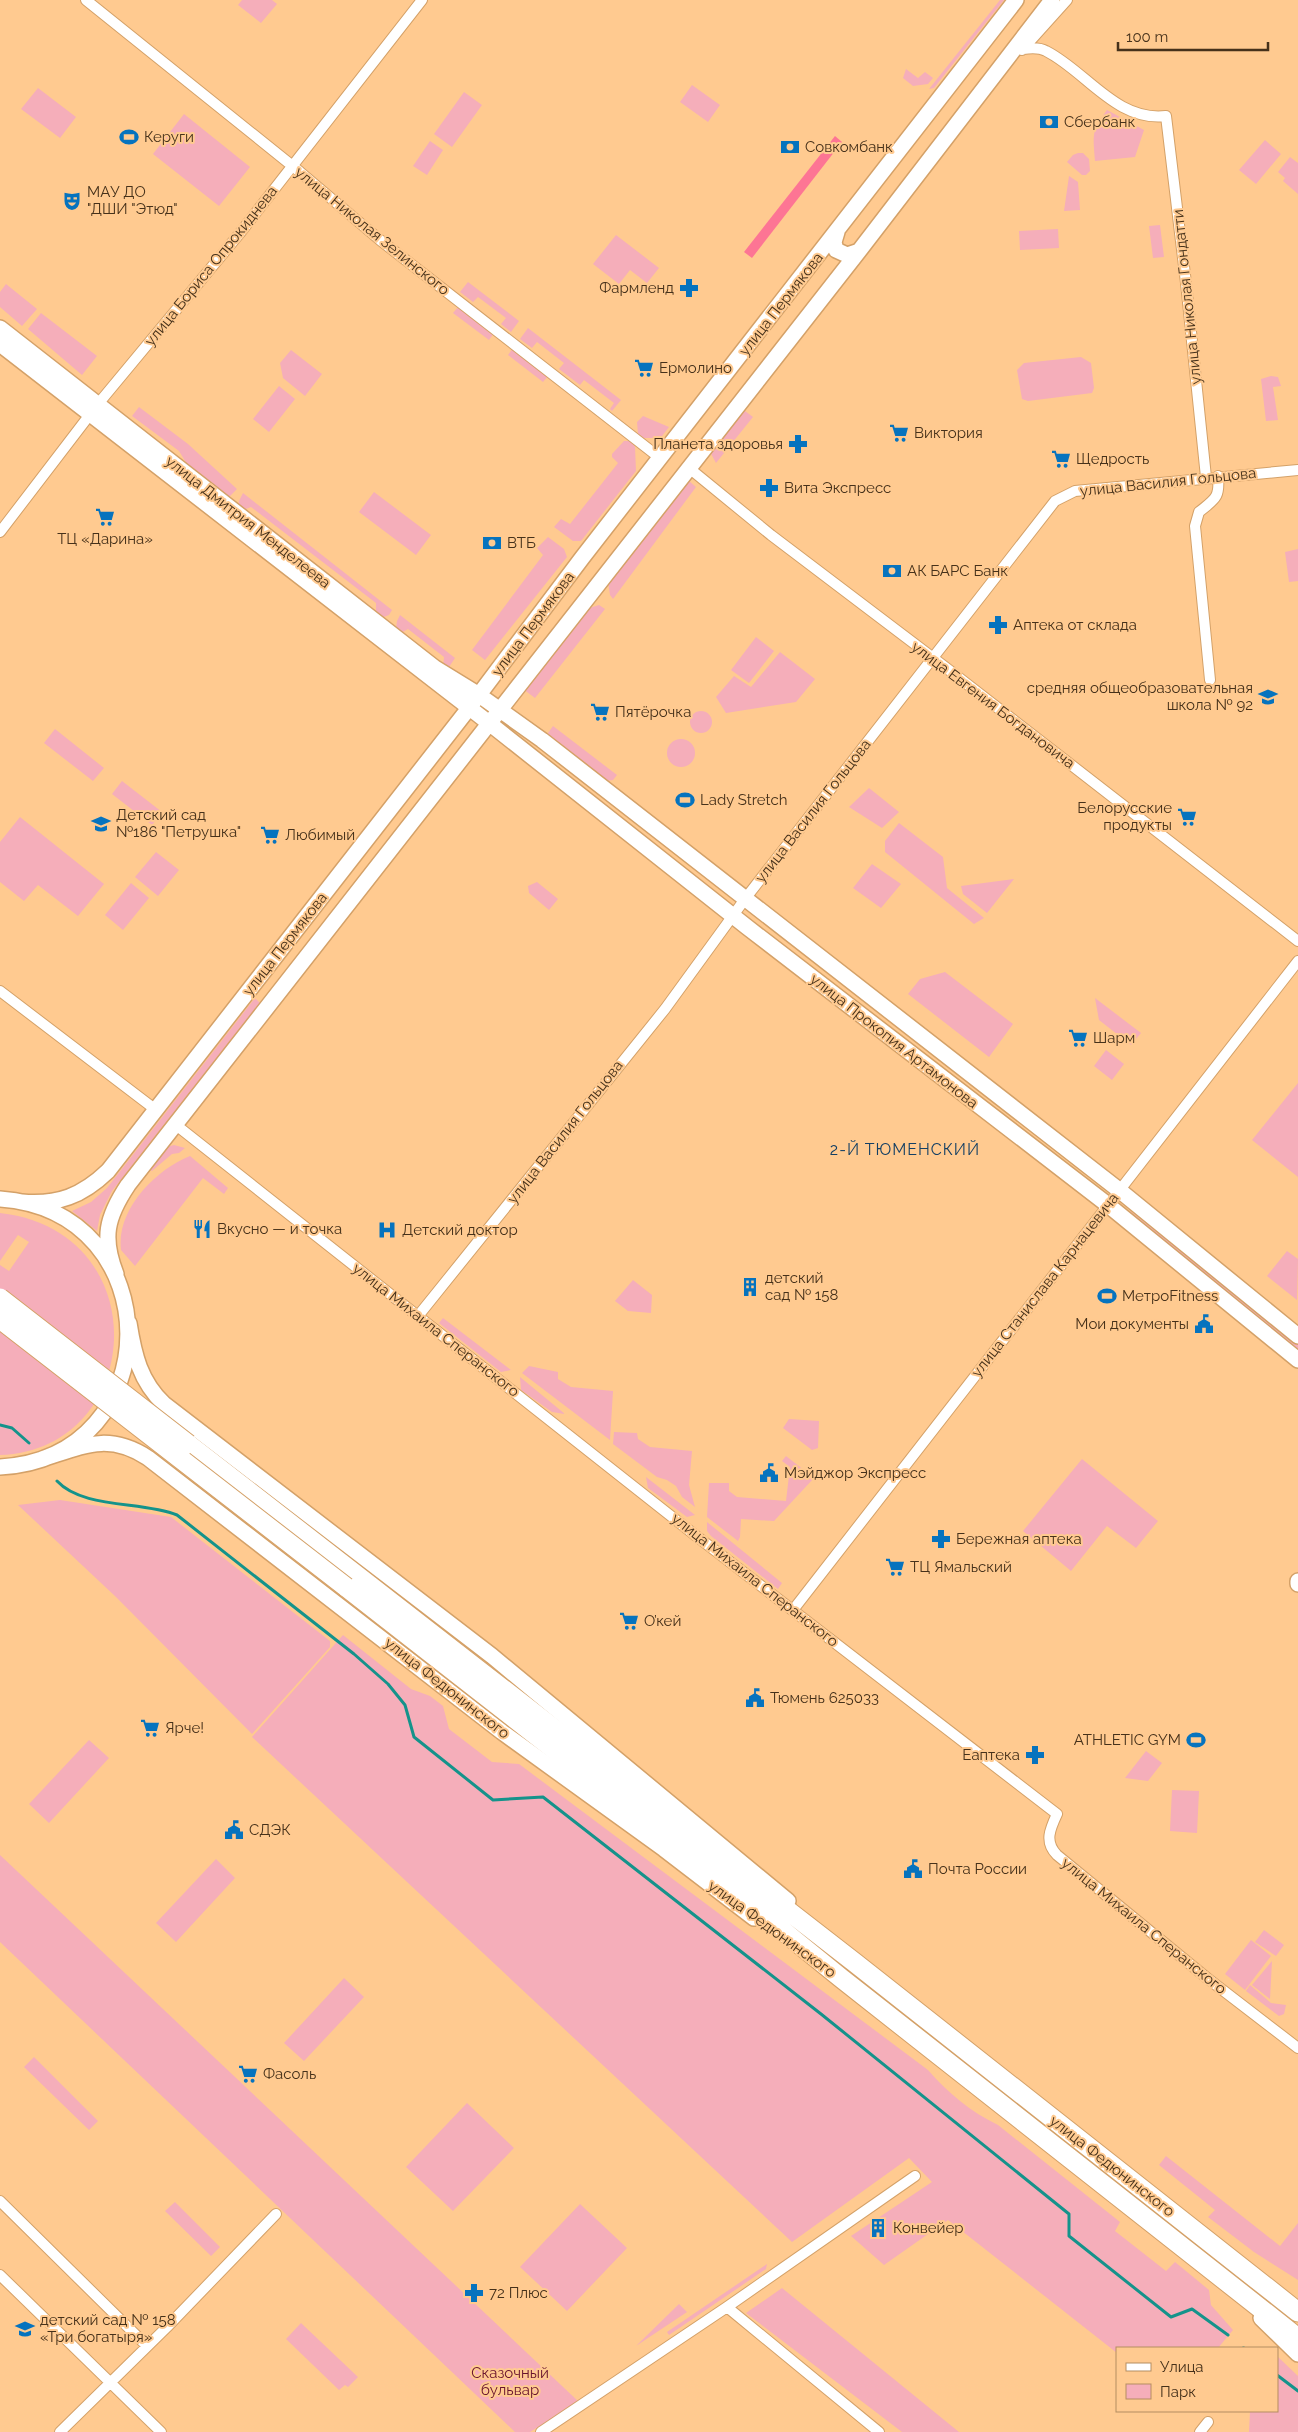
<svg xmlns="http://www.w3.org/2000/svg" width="1298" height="2432" font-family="Raleway,sans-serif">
<rect width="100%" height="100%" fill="#ffca90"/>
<path fill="#f5aeba" d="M242,0H272L277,4L261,23L238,5Z
M1000,0H1004L934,88L929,89Z
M906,69L918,78L925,72L933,78L928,84L913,86L903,78Z
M692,85L720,105L708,122L680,102Z
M38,88L76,117L60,138L21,109Z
M464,92L482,105L452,147L434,134Z
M1107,110L1144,130L1135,157L1095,161C1093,134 1091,132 1107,110Z
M184,114L250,167L219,206L153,154Z
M1265,140L1281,154L1256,184L1239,170Z
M430,141L443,150L427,175L413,166Z
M1078,153H1083L1089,159L1090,171L1086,175H1082L1067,162L1073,155Z
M1290,157L1298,163V194L1283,181L1285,178L1278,172Z
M1069,176L1078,182L1080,210L1064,211Z
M1160,225L1164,257L1153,258L1149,226Z
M1058,229L1059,248L1020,250L1019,231Z
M616,235L659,268L647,283L630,270L619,284L593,264Z
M468,282L519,321L511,332L501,324L506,318L478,297L473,302L460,292Z
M6,284L37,309L22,326L0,307V292Z
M459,306L494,333L489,340L453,313Z
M41,313L97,356L82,375L28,329Z
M528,328L621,400L612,411L610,409L614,403L584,380L580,385L559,369L564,363L537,342L532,348L520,339Z
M513,348L548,376L543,382L508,355Z
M291,350L322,374L305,396L283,378L280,363Z
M1081,357L1091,363L1094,388L1092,393L1028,401L1022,399L1017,370L1024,363Z
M1271,376L1278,377L1281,386L1273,387L1278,420L1266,421L1261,379Z
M279,386L295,399L269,432L253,419Z
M139,407L188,444L237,489L230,496H223L190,469L179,451L132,416Z
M745,411L753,417L716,463L709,450L724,430Z
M643,416L669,427L662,436L653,438H644L638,434L637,422Z
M624,441H631L635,447L636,471L581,541H573L554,527L561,519L570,524L618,463L612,457V454Z
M689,481L696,487L613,599L610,595L608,582L683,483Z
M374,492L431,535L416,555L359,512Z
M243,493L392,610L389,615L381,618L376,614V603L251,507L243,510L238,507L239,501Z
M548,537L564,549L567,557L485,660L472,650L543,555L537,548Z
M1298,549V581L1289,582L1285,552Z
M599,605L605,609L535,698L523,689L583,610Z
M400,615L455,658L447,670L443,667L444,657L408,629L401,633L396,629L397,621Z
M756,637L774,651L749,683L731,670Z
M780,652L815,679L796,702L726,713L716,697L734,676L751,687Z
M690 722a11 11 0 1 1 22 0a11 11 0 1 1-22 0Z
M553,726L617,775L613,780L605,781L549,738L548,733Z
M55,729L104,768L93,781L44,743Z
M667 753a14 14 0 1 1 28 0a14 14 0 1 1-28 0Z
M122,781L162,812L152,825L112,794Z
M869,788L899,812L882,828L849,807Z
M20,817L104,884L78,916L38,885L24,901L0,882V842Z
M899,823L943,857L947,888L984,918L974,924L885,852V841Z
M156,852L179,870L158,896L135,877Z
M872,864L901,884L881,908L853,888Z
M1014,879L987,913L963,894L961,886Z
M537,882L558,899L549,910L529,893L528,886Z
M131,883L149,898L123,930L105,915Z
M945,972L1013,1024L989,1057L908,994L920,979Z
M255,998L260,1003L112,1191L100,1215L97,1231L72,1211L91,1202L107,1188Z
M1095,998L1141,1033L1131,1045L1099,1020Z
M1106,1050L1124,1064L1112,1080L1094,1066Z
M1298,1083V1177L1252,1140Z
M174,1145L185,1148L179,1153L172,1154L152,1171L149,1169L167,1147Z
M190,1156L228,1188L224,1194L203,1178L135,1266L121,1250C116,1210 155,1170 190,1156Z
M1130,1211L1298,1343V1350L1127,1215Z
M0,1213C159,1231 145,1450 0,1455V1265L9,1271L29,1242L18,1235L0,1261Z
M1287,1251L1298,1259L1297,1300L1267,1276Z
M633,1280L652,1295L651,1313L628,1311L615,1301Z
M443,1318L511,1370L501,1372L439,1323Z
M529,1366L558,1372V1379L571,1387L613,1391L610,1440L522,1373Z
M520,1377L565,1414L552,1412L521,1390Z
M789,1419L819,1421L818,1448L812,1450L783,1428Z
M614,1432L637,1433L638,1439L650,1447L692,1451L689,1485L695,1507L682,1497L676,1486L667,1480L657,1477L613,1444Z
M786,1456L814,1478L774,1521L741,1519L740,1537L738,1541L707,1517L709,1483H729V1491L737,1497L786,1501L790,1467L782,1461Z
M1082,1459L1158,1521L1136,1548L1107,1526L1071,1571L1023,1531Z
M646,1477L695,1515L687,1517L648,1488Z
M60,1500L171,1517L330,1641V1647L252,1734L116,1597L18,1505Z
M707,1522L782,1583L778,1589L711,1536L707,1531Z
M343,1635L411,1689L430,1696L443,1706L449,1729L492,1762L519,1764L928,2070C948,2093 971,2112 998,2125L1120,2222L1115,2231L1166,2271L1175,2262L1209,2290L1211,2305L1233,2330L1218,2348H1117V2353L948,2220L884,2265L851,2236L932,2182L909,2158L792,2242L252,1737Z
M89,1740L109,1758L49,1823L29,1804Z
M1146,1751L1162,1763L1148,1781L1125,1778Z
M1172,1790L1199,1791L1197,1833L1170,1831Z
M0,1855L579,2402L530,2432H515L0,1942Z
M216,1859L235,1878L176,1942L156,1923Z
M1264,1930L1284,1945L1276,1956L1255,1942Z
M1251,1940L1271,1956L1245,1990L1225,1974Z
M1272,1961L1270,1999L1252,1985Z
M344,1978L364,1997L304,2061L284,2043Z
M1250,1985L1271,2003L1286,2005L1284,2014L1279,2016L1246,1991Z
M34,2057L98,2121L89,2130L24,2067Z
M467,2103L514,2148L453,2211L406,2167Z
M1166,2156L1280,2246L1298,2223V2280L1254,2252L1208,2217L1215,2210L1159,2165Z
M175,2202L220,2247L211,2256L165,2211Z
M580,2204L627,2248L567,2311L520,2267Z
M767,2264L766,2269L669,2335L667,2332Z
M782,2288L959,2432H902L746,2313Z
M679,2304L687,2312L636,2346Z
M301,2323L358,2377L348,2387L345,2385L339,2390L286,2339Z
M1277,2356L1298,2376V2432H1249L1250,2411H1277Z"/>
<path fill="#fd7594" d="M835,136L842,142L752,258L744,252Z"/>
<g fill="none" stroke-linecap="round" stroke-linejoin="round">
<path stroke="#14938b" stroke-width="3" d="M0,1425L12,1428L29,1443
M57,1481C83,1509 142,1501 177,1515L354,1654L388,1684L405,1705L414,1737L493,1800L543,1797L821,2014L1069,2214V2236L1171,2317L1192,2309L1228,2335
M1243,2348H1244
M1277,2375L1298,2391"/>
<g stroke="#d4a168" stroke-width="12">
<path id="street" d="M86,0L300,172L380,240L660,458
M1023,49C1030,48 1039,47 1046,51C1086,71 1116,122 1166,116L1186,283L1206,477
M1022,50L1067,0
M689,468L771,535L949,670L1298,941
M0,532L98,404L240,233L422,0
M1210,680L1195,526L1199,512C1215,499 1220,498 1218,476
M0,991L156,1110
M176,1125L695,1535L1057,1814C1050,1829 1044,1842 1057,1855L1207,1978L1298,2048
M418,1316L665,1009L745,899L1055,501L1075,491L1298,470
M793,1610L1298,961
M0,2201L147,2346
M0,2275L161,2432
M727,2307L879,2432
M60,2432L167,2327L276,2214
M541,2432L727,2307L915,2176
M1200,2432L1208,2422"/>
</g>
<g stroke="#d4a168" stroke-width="18">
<path id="secondary" d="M837,232L834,242L836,250L847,255L859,251
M0,328L435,668L479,695L542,740L1119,1190L1298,1336
M0,344L489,723L747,927L1108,1205L1298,1360
M0,1199C171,1211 170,1458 0,1467
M22,1202C58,1205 82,1196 108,1171L469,708L582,558L1016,0
M116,1274C102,1238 106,1218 128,1185L859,251L1052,0
M129,1323C134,1355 140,1381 164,1404L492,1656L788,1901
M42,1459C83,1446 108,1432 148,1458L502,1732L664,1849L754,1918
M1298,1581V1584
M1261,2318L1298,2354"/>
</g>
<g stroke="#d4a168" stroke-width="21">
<path id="highway" d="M188,1444L854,1962L1298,2312
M346,1587L697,1861L841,1978L1298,2338"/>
</g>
<use href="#street" stroke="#fff" stroke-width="10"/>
<use href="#secondary" stroke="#fff" stroke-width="15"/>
<use href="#highway" stroke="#fff" stroke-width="19"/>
<g stroke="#d4a168" stroke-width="21" stroke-linecap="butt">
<path id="highway-bridge" d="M0,1298L188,1444
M0,1319L346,1587"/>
</g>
<use href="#highway-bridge" stroke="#fff" stroke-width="19"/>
</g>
<defs>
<g id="bank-bare" transform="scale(1.5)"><path d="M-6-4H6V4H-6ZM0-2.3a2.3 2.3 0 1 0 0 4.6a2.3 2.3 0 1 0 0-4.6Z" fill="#0673be" stroke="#ffca90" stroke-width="2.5" paint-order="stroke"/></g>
<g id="stadium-bare" transform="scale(1.5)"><path d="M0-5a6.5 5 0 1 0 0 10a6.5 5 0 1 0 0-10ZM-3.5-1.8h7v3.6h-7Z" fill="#0673be" stroke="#ffca90" stroke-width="2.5" paint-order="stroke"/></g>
<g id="theatre-bare" transform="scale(1.5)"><path d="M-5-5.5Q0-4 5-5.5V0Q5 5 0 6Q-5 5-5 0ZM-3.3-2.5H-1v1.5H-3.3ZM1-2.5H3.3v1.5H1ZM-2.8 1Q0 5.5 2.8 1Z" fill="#0673be" stroke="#ffca90" stroke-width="2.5" paint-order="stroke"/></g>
<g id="pharmacy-bare" transform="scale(1.5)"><path d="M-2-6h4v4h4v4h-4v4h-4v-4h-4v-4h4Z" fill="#0673be" stroke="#ffca90" stroke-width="2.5" paint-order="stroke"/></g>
<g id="supermarket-bare" transform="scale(1.5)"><path d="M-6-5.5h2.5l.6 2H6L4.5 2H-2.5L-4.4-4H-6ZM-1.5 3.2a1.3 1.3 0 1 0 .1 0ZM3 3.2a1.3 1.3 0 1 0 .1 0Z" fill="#0673be" stroke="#ffca90" stroke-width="2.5" paint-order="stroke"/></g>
<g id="school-bare" transform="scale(1.5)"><path d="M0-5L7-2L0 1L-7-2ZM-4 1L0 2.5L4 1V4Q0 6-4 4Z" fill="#0673be" stroke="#ffca90" stroke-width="2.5" paint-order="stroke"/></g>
<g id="restaurant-bare" transform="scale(1.5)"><path d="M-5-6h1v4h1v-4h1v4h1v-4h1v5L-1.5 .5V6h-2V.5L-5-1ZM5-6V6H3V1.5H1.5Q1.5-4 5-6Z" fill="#0673be" stroke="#ffca90" stroke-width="2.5" paint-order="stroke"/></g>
<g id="hospital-bare" transform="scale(1.5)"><path d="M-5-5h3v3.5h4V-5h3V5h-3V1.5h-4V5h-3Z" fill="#0673be" stroke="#ffca90" stroke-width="2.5" paint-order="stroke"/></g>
<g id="building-bare" transform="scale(1.5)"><path d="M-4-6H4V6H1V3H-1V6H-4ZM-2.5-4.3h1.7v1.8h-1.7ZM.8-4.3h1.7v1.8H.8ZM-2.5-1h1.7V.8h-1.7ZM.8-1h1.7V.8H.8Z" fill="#0673be" stroke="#ffca90" stroke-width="2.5" paint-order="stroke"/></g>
<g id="civic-bare" transform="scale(1.5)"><path d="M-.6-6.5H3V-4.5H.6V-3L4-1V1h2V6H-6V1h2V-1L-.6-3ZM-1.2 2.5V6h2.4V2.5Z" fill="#0673be" stroke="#ffca90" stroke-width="2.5" paint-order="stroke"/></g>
</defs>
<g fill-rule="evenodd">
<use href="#bank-bare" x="1049" y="122"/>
<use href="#stadium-bare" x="129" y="137"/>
<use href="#bank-bare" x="790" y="147"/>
<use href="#theatre-bare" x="72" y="201"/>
<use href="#pharmacy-bare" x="689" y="288"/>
<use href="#supermarket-bare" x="644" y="368"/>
<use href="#supermarket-bare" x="899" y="433"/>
<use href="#pharmacy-bare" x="798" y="444"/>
<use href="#supermarket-bare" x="1061" y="459"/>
<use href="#pharmacy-bare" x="769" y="488"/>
<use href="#supermarket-bare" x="105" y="517"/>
<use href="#bank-bare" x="492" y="543"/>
<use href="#bank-bare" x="892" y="571"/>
<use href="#pharmacy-bare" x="998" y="625"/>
<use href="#school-bare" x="1268" y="697"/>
<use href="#supermarket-bare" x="600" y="712"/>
<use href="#stadium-bare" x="685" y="800"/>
<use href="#supermarket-bare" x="1187" y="817"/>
<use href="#school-bare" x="101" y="824"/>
<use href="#supermarket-bare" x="270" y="835"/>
<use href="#supermarket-bare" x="1078" y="1038"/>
<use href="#restaurant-bare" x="202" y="1229"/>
<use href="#hospital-bare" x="387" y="1230"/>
<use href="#building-bare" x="750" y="1287"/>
<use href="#stadium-bare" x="1107" y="1296"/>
<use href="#civic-bare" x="1204" y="1324"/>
<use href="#civic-bare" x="769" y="1473"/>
<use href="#pharmacy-bare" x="941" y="1539"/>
<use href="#supermarket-bare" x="895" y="1567"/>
<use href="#supermarket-bare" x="629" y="1621"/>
<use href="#civic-bare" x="755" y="1698"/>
<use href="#supermarket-bare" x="150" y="1728"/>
<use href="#stadium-bare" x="1196" y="1740"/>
<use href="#pharmacy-bare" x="1035" y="1755"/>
<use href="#civic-bare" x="234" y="1830"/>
<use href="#civic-bare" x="913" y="1869"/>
<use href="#supermarket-bare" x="248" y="2074"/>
<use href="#building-bare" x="878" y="2228"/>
<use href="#pharmacy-bare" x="474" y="2293"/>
<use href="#school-bare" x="25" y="2329"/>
</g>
<g text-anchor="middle" stroke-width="4" stroke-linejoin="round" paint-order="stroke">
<g font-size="15" fill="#46311a" stroke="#ffca90" text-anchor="start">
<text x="1064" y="127">Сбербанк</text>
<text x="144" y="142">Керуги</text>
<text x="805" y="152">Совкомбанк</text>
<text x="87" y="197">МАУ ДО<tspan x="87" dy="17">"ДШИ "Этюд"</tspan></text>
<text x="674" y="293" text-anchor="end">Фармленд</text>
<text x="659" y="373">Ермолино</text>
<text x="914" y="438">Виктория</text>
<text x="783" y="449" text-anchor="end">Планета здоровья</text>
<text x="1076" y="464">Щедрость</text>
<text x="784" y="493">Вита Экспресс</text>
<text x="105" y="544" text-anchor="middle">ТЦ «Дарина»</text>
<text x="507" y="548">ВТБ</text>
<text x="907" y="576">АК БАРС Банк</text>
<text x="1013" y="630">Аптека от склада</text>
<text x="1253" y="693" text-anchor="end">средняя общеобразовательная<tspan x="1253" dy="17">школа № 92</tspan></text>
<text x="615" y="717">Пятёрочка</text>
<text x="700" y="805">Lady Stretch</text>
<text x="1172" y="813" text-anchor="end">Белорусские<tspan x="1172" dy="17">продукты</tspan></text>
<text x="116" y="820">Детский сад<tspan x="116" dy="17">№186 "Петрушка"</tspan></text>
<text x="285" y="840">Любимый</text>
<text x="1093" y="1043">Шарм</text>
<text x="217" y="1234">Вкусно — и точка</text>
<text x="402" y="1235">Детский доктор</text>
<text x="765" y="1283">детский<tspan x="765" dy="17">сад № 158</tspan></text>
<text x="1122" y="1301">МетроFitness</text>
<text x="1189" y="1329" text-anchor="end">Мои документы</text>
<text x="784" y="1478">Мэйджор Экспресс</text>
<text x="956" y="1544">Бережная аптека</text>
<text x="910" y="1572">ТЦ Ямальский</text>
<text x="644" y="1626">О’кей</text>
<text x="770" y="1703">Тюмень 625033</text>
<text x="165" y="1733">Ярче!</text>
<text x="1181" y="1745" text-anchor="end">ATHLETIC GYM</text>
<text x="1020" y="1760" text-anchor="end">Еаптека</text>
<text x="249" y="1835">СДЭК</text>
<text x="928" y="1874">Почта России</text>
<text x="263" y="2079">Фасоль</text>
<text x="893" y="2233">Конвейер</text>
<text x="489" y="2298">72 Плюс</text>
<text x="40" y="2325">детский сад № 158<tspan x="40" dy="17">«Три богатыря»</tspan></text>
</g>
<g font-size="15" fill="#46311a" stroke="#ffca90">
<text transform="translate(372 231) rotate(39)" y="5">улица Николая Зелинского</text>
<text transform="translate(211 266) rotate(-51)" y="5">улица Бориса Опрокиднева</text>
<text transform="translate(1187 297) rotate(-96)" y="5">улица Николая Гондатти</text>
<text transform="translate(781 304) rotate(-52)" y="5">улица Пермякова</text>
<text transform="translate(1168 482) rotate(-6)" y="5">улица Василия Гольцова</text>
<text transform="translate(248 522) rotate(38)" y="5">улица Дмитрия Менделеева</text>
<text transform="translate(533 624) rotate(-53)" y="5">улица Пермякова</text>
<text transform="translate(993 705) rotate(37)" y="5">улица Евгения Богдановича</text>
<text transform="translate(813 811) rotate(-52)" y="5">улица Василия Гольцова</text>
<text transform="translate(285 944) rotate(-52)" y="5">улица Пермякова</text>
<text transform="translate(894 1041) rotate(38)" y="5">улица Прокопия Артамонова</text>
<text transform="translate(565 1132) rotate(-52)" y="5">улица Василия Гольцова</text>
<text transform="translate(1045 1285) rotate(-52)" y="5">улица Станислава Карнацевича</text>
<text transform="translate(436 1330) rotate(38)" y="5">улица Михаила Сперанского</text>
<text transform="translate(755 1580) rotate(38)" y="5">улица Михаила Сперанского</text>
<text transform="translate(447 1688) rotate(38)" y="5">улица Федюнинского</text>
<text transform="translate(1144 1926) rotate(39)" y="5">улица Михаила Сперанского</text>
<text transform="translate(772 1929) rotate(36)" y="5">улица Федюнинского</text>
<text transform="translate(1112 2166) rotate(38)" y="5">улица Федюнинского</text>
</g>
<g font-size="15" fill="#68132e" stroke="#ffca90">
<text x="510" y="2378">Сказочный<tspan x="510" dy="17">бульвар</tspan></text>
</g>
<g font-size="16" letter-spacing="1" fill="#133f64" stroke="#ffca90">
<text x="905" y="1155">2-Й ТЮМЕНСКИЙ</text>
</g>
</g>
<rect x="1116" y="2347" width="162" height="65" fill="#ffca90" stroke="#b58d61"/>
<rect x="1126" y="2363" width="25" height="8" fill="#ffffff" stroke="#b58d61"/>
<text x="1160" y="2372" font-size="15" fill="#46311a">Улица</text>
<rect x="1126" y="2384" width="25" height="15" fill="#f5aeba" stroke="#b58d61"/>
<text x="1160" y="2397" font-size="15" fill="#46311a">Парк</text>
<path d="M1118 42v8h150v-8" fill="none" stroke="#46311a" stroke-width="2.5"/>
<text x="1126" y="42" font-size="15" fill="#46311a" stroke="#ffca90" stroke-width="4" paint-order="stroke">100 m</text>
</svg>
